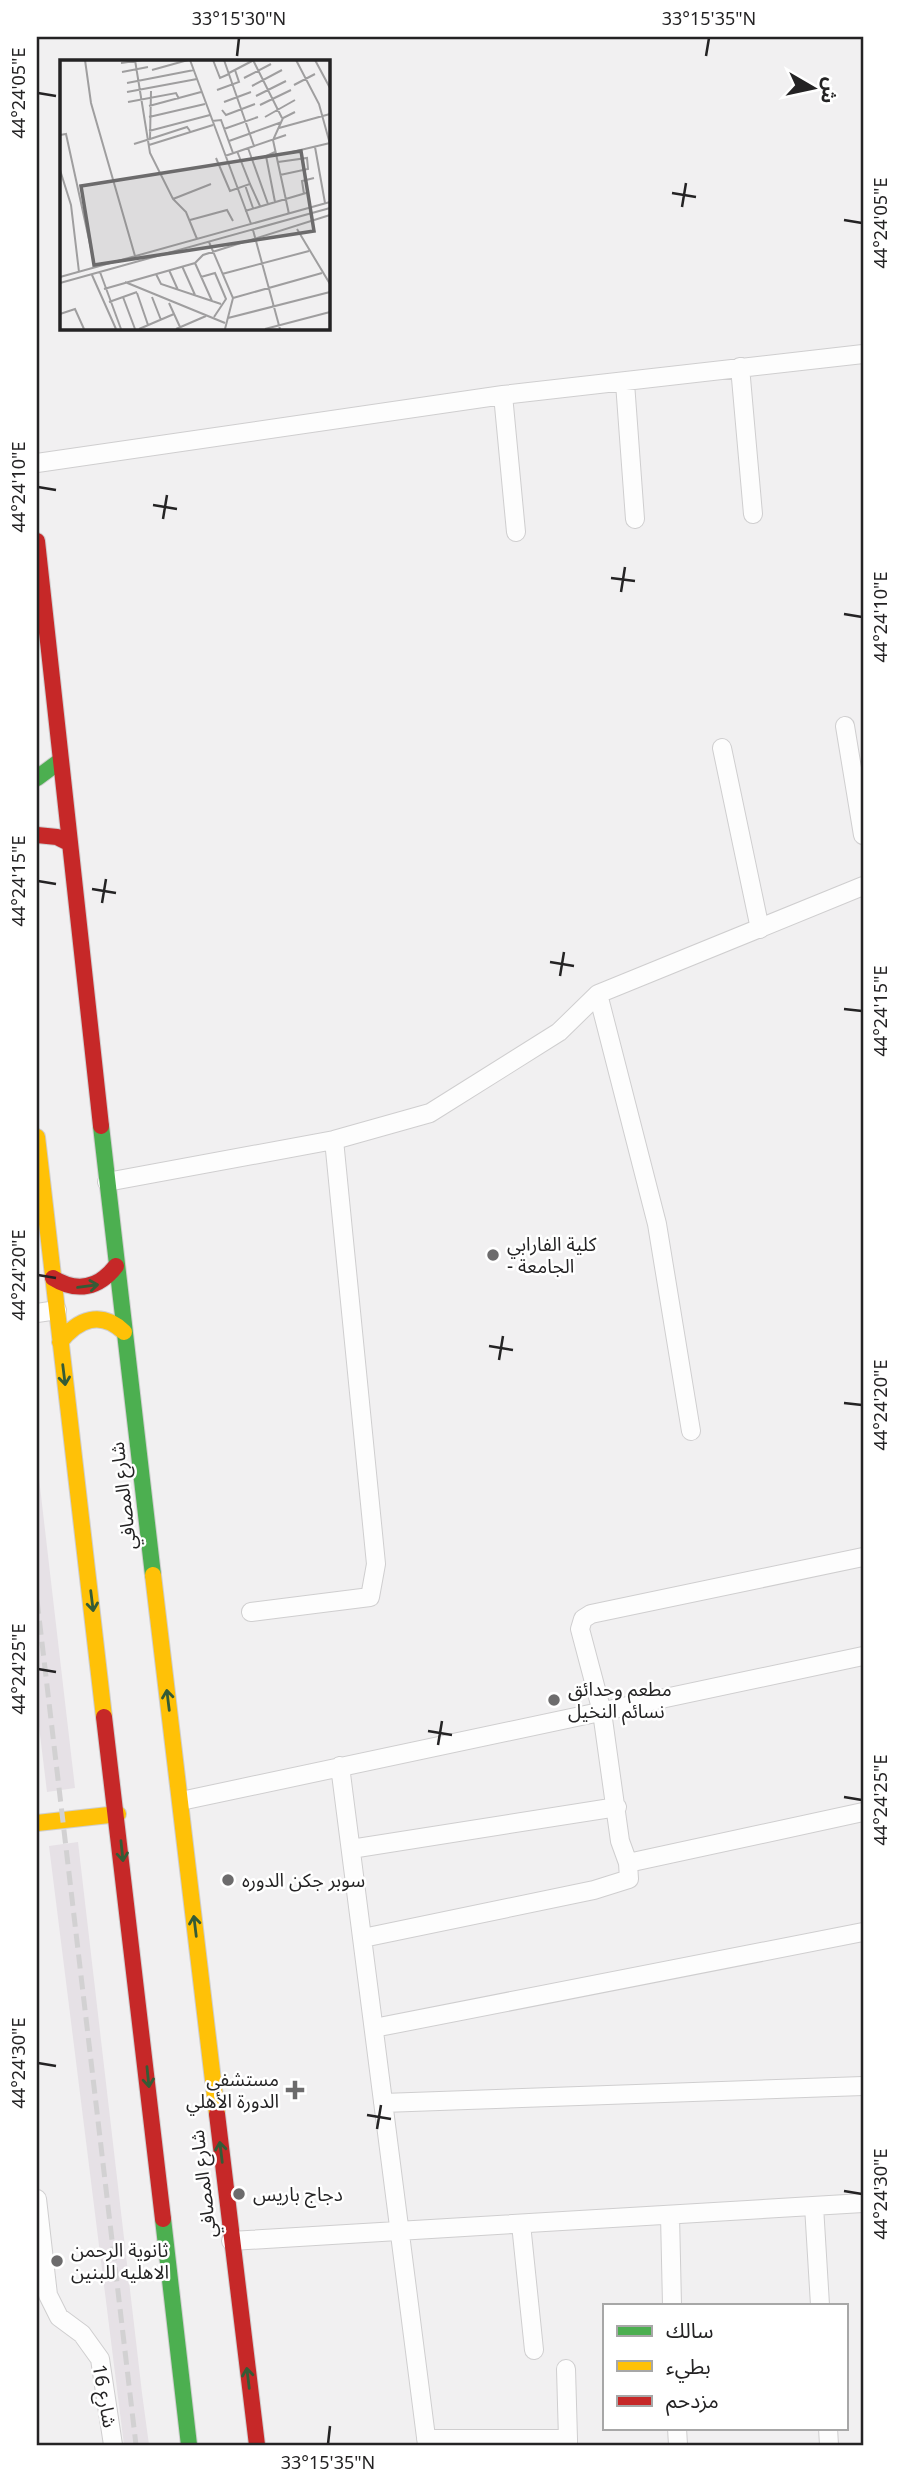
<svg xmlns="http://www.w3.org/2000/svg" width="900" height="2482" font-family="'Noto Sans','Noto Sans Arabic',sans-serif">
<rect width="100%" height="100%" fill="#f1f0f1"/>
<path fill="#e6e1e6" d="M37,1461L75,1788L47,1792L37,1710Z
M78,1842L142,2393L149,2445H124L49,1846Z"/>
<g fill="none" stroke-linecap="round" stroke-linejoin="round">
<g stroke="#cfcecf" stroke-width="20">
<path id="street" d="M740,367L753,514
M625,383L635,519
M503,395L516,532
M37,463L503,395L863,354
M845,726L863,835
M722,748L760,929
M598,994L657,1224L691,1431
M107,1182L334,1140L430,1113L559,1032L598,994L863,886
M37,1313L57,1310
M863,1557L591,1614L583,1619L580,1629L602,1712L620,1841L628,1863L863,1812
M251,1612L370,1597L376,1564L334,1140
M340,1766L427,2445
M181,1801L863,1656
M351,1849L617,1807
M363,1938L594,1890L629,1879L628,1863
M374,2028L863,1932
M383,2103L863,2086
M37,2199L48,2295L59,2317L82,2334L100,2359L113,2445
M814,2206L820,2305
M670,2215L672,2305
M521,2224L534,2350
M231,2241L863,2203
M566,2369L568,2439
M677,2428L678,2445
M828,2428L829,2445
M426,2439H568V2445"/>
</g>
<g stroke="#cfcecf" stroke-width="18">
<path id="fast" d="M37,778L60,761
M101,1126L153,1575
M163,2219L189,2445"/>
</g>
<g stroke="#cfcecf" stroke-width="18">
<path id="slow" d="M37,1137L104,1717
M60,1342C78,1319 101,1310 124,1332
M153,1575L217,2114
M37,1823L118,1814"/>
</g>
<g stroke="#cfcecf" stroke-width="18">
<path id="jam" d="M37,541L101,1126
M37,835L57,837L69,843
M53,1278C77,1293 99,1288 116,1266
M104,1717L163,2219
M217,2114L257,2445"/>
</g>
<use href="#street" stroke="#fdfdfd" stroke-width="18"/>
<use href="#fast" stroke="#4caf50" stroke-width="16"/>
<use href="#slow" stroke="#ffc107" stroke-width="16"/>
<use href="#jam" stroke="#c62828" stroke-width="16"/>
<path stroke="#d2d1d2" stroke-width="5" stroke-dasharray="14 7" stroke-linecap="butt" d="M37,1600L136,2445"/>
</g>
<defs><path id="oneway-shaft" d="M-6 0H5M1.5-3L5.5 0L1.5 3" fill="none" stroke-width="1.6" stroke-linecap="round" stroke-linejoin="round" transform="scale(1.75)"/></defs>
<g stroke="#345b36">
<use href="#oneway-shaft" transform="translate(88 1286) rotate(-8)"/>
<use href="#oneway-shaft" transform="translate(64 1375) rotate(83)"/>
<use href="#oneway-shaft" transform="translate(92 1601) rotate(83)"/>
<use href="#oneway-shaft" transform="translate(168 1700) rotate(-97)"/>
<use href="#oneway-shaft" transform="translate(122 1851) rotate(84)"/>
<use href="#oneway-shaft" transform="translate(195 1926) rotate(-97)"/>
<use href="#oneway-shaft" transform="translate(148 2077) rotate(84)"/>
<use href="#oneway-shaft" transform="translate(221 2152) rotate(-97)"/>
<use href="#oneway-shaft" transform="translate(248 2378) rotate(-97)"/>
</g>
<path fill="none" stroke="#242324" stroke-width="2.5" d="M237,56L239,38M706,56L709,38M38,93L56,96M672,193L696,197M682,207L686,183M844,220L862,223M38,487L56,490M153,505L177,509M163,519L167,495M611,578L635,581M621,592L625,567M844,614L862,617M38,881L56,884M92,889L116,893M102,903L106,879M550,962L574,966M560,976L564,952M844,1009L862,1011M38,1275L56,1278M489,1346L513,1350M499,1360L503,1336M844,1403L862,1405M38,1669L56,1672M428,1731L452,1735M438,1745L442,1721M844,1797L862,1800M38,2063L56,2066M367,2115L391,2119M377,2129L381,2105M844,2191L862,2194M328,2444L330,2426"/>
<g fill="#6c6b6c" stroke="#fff" stroke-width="2.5">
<circle cx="493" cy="1255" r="7"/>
<circle cx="554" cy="1700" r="7"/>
<circle cx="228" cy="1880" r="7"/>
<path d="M291.5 2079.5h7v7h7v7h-7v7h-7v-7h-7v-7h7z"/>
<circle cx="239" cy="2194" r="7"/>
<circle cx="57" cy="2261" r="7"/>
</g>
<g text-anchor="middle" stroke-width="5" stroke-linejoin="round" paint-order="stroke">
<g font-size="19" fill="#242324" stroke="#fff" text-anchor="start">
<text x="507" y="1251">كلية الفارابي<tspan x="507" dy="22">- الجامعة</tspan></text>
<text x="568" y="1696">مطعم وحدائق<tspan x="568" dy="22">نسائم النخيل</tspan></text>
<text x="242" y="1887">سوبر جكن الدوره</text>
<text x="279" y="2086" text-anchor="end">مستشفى<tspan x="279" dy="22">الدورة الأهلي</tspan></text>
<text x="253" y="2201">دجاج باريس</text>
<text x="71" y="2257">ثانوية الرحمن<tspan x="71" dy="22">الاهليه للبنين</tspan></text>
</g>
<g font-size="19" fill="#242324" stroke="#fff">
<text transform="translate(123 1496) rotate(-97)" y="7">شارع المصافي</text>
<text transform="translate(203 2184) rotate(-97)" y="7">شارع المصافي</text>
<text transform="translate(105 2396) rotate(80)" y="7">شارع 16</text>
</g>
</g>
<g transform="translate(60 60)">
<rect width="270" height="270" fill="#f1f0f1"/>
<path fill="none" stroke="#9f9e9f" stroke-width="2" d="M25,0L31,43L75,196M75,0L90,93L113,139L126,152L137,179M130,0L191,164M153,0L160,18L169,14M164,0L194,86M193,0L222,58M236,0L259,44L270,84M255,0L270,28M61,3L82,0M92,10L128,0M62,12L88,7M169,13L194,0M184,18L211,4M67,23L134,10M234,25L255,14M192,26L222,10M157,30L179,22L175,10M67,32L137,19M196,36L226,21M68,42L116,33L119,39M164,42L191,32M200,45L231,30M89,46L141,32M162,50L166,55L195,44M89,57L145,44M205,57L235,40M152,61L161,60L173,93M219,68L270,54M164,69L198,57M89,71L150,55M0,75L6,74L35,207M90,79L127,67L130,71M169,81L222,62M74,84L90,79L91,31M89,85L153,65M255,87L265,143M188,88L208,144M232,92L270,83M165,96L226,75M156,98L170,131L190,124L177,91M218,102L247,98L248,109L220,115M0,110L11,145L19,212M190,124L200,146M185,125L193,148M244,134L242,121L254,118M113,139L151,124M215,142L206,96L215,92M185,151L246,133M229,154L213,80L223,58L235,52M130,160L167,150L173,161M237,169L270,224M193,170L220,269M149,182L173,238L165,269M135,203L152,241M122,206L135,235M109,210L118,230M40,212L61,269M96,214L101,224L161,244M162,214L249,191M32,215L56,269M0,217L270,142M141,217L155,213L166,239L154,257M65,222L165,263M0,223L270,148M44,229L135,203L143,195L270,155M77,233L88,265M63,237L75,269M92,237L101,260M173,238L262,213M49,242L77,232M109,243L120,267M0,254L15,249L24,269M168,258L270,232M79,269L114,254M116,269L146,256M205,269L270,252"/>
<path fill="#6c6b6c" fill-opacity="0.15" stroke="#6c6b6c" stroke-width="3.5" d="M241,91L254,171L34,205L21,126Z"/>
<rect width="270" height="270" fill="none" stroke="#242324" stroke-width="3.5"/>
</g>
<rect width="900" height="2482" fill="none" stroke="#ffffff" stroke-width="77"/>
<rect x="603" y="2304" width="245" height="126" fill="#ffffff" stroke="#a7a7a7" stroke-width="2"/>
<rect x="617" y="2326" width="35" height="10" fill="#4caf50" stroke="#a7a7a7" stroke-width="2"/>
<text x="666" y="2338" font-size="21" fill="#242324">سالك</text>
<rect x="617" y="2361" width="35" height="10" fill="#ffc107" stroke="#a7a7a7" stroke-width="2"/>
<text x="666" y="2374" font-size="21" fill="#242324">بطيء</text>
<rect x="617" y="2396" width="35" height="10" fill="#c62828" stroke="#a7a7a7" stroke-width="2"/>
<text x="666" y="2408" font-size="21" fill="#242324">مزدحم</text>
<g transform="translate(813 88) rotate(99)" stroke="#ffffff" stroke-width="5" paint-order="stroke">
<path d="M0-5L12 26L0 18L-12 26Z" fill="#242324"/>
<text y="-10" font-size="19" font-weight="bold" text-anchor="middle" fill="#242324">ش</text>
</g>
<rect x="38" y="38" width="824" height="2406" fill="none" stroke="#242324" stroke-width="2.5"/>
<g font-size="18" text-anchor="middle" fill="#242324">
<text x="239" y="25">33°15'30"N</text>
<text x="709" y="25">33°15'35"N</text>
<text transform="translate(19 93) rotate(-90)" y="6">44°24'05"E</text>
<text transform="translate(881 223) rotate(-90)" y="6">44°24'05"E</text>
<text transform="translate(19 487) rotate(-90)" y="6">44°24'10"E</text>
<text transform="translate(881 617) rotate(-90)" y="6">44°24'10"E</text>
<text transform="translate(19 881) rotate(-90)" y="6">44°24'15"E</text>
<text transform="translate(881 1011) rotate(-90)" y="6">44°24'15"E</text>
<text transform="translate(19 1275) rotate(-90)" y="6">44°24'20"E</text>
<text transform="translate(881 1405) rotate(-90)" y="6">44°24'20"E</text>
<text transform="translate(19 1669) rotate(-90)" y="6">44°24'25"E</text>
<text transform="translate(881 1800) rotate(-90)" y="6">44°24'25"E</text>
<text transform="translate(19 2063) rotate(-90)" y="6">44°24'30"E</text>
<text transform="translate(881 2194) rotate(-90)" y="6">44°24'30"E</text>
<text x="328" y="2469">33°15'35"N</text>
</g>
</svg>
